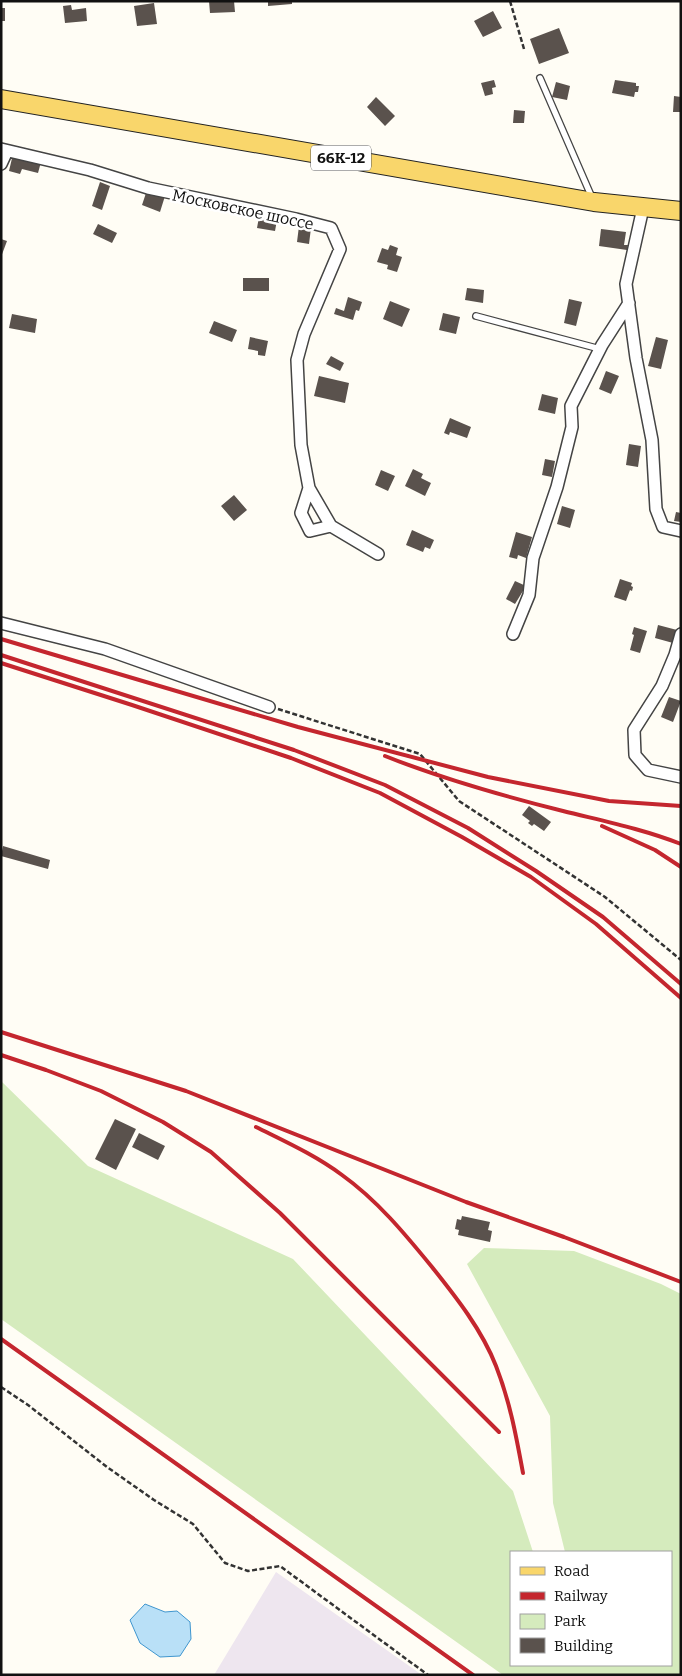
<svg xmlns="http://www.w3.org/2000/svg" width="682" height="1676" font-family="Bitter,serif">
<rect width="100%" height="100%" fill="#fffdf5"/>
<path fill="#eee6ef" d="M276,1572L422,1675H214Z"/>
<path fill="#d5ebbd" d="M1,1081L88,1166L293,1259L513,1491L533,1552H511V1665H671V1552H565L553,1503L550,1416L467,1264L484,1248L574,1251L661,1284L681,1294V1675H503L1,1319Z"/>
<path fill="#b9e0f7" stroke="#3f96cf" d="M145,1604L165,1612L177,1611L190,1622L191,1639L180,1656L160,1657L140,1643L130,1620Z"/>
<path fill="#5a524d" d="M209,1H234L235,12L210,13Z
M268,1H292V4L268,6Z
M154,3L157,24L137,26L134,6Z
M71,5L72,10L86,8L87,21L65,23L63,6Z
M1,8H5V21H1Z
M493,11L502,28L483,37L474,21Z
M559,28L569,53L539,64L530,39Z
M494,80L496,87L492,88L493,94L485,96L481,83Z
M615,80L636,83V86H639L638,92H635L634,97L612,93Z
M556,82L570,86L567,100L552,97Z
M674,96L681,97V112H673Z
M376,97L395,116L385,126L367,107Z
M514,110L525,111L524,123H513Z
M13,154L41,162L38,173L22,169L20,174L9,171Z
M100,182L110,186L102,210L92,206Z
M155,192L165,196L160,212L142,205L146,193L154,196Z
M259,217L277,220L275,231L257,228Z
M98,224L117,233L112,243L93,234Z
M299,226L311,228L309,244L297,242Z
M601,229L626,232L624,245H628L627,250L599,246Z
M1,239L7,241L1,257Z
M390,245L398,248L396,255L402,257L397,272L387,269L388,265L377,262L382,248L388,250Z
M243,278H269V291H243Z
M467,288L484,290L483,303L465,300Z
M348,297L362,302L359,311L356,310L353,320L334,314L336,308L344,311Z
M569,299L582,302L576,326L564,323Z
M390,301L410,309L402,327L383,319Z
M443,313L460,317L456,334L439,330Z
M12,314L37,319L35,333L9,328Z
M214,321L237,330L232,342L209,333Z
M250,337L268,341L265,356L258,355V351L248,349Z
M656,337L668,340L661,369L648,366Z
M331,356L344,363L340,371L326,364Z
M606,371L619,376L611,394L599,389Z
M319,376L349,383L345,403L314,396Z
M542,394L558,398L555,414L538,410Z
M450,418L471,427L467,438L450,432L449,435L444,433Z
M629,444L641,446L638,467L626,465Z
M545,459L555,461L552,477L542,475Z
M413,469L423,474L421,478L431,483L425,496L405,486Z
M381,470L395,476L388,491L375,485Z
M234,495L247,510L234,521L221,506Z
M562,506L575,510L570,528L557,524Z
M676,512L681,513V522L674,521Z
M412,530L434,540L430,549L425,547L423,552L406,545Z
M516,532L532,537L526,558L518,555L517,559L509,557Z
M620,579L632,583L631,586L633,587L632,591L630,590L626,601L614,597Z
M515,581L526,586L515,604L506,599Z
M658,625L677,630L673,643L655,638Z
M634,627L647,631L640,653L630,650L634,635L632,634Z
M669,697L681,701L673,722L661,717Z
M529,806L551,822L544,831L534,824L532,826L528,823L530,821L522,815Z
M3,846L50,860L48,869L1,856Z
M115,1119L136,1129L116,1170L95,1159Z
M139,1133L165,1146L158,1160L132,1147Z
M462,1216L490,1222L488,1230L492,1231L490,1242L458,1235L459,1230L455,1229L457,1219L461,1220Z"/>
<g fill="none" stroke-linecap="round" stroke-linejoin="round">
<g stroke="#444" stroke-width="8">
<path id="service" d="M540,78L593,200
M476,316L600,349"/>
</g>
<g stroke="#444" stroke-width="14">
<path id="minor" d="M1,149L90,170L148,188L296,219L331,228L340,249L304,334L297,360L301,445L309,488L331,526L378,554
M1,164L7,151
M643,208L626,284L636,358L652,440L656,509L663,527L681,531
M309,488L301,513L310,531L331,526
M1,623L105,649L269,707
M513,634L529,595L533,558L557,487L572,427L571,406L602,345L629,303
M681,634L675,655L662,686L634,730L635,755L648,770L681,777"/>
</g>
<g stroke="#222" stroke-width="20">
<path id="primary" d="M1,99L594,202L681,211"/>
</g>
<path stroke="#333" stroke-width="2.5" stroke-dasharray="5 2.5" stroke-linecap="butt" d="M510,1L524,49
M278,709L420,754L459,801L605,897L681,960
M1,1387L28,1405L107,1467L154,1500L193,1524L225,1563L248,1571L280,1566L428,1675"/>
<use href="#service" stroke="#fff" stroke-width="5.5"/>
<use href="#minor" stroke="#fff" stroke-width="11"/>
<use href="#primary" stroke="#f9d66b" stroke-width="18"/>
<path stroke="#c4262e" stroke-width="4" d="M1,639L298,727L488,777L609,801L681,806
M1,655L294,750L385,785L468,828L536,871L603,917L681,984
M1,663L132,705L291,758L380,793L462,837L531,877L596,924L681,998
M385,756C443,779 503,796 563,811C603,821 643,829 681,844
M602,826L655,850L681,867
M1,1032L186,1091L466,1202L564,1237L681,1282
M1,1055L46,1070L101,1091L163,1122L211,1152L280,1213L499,1432
M256,1127C286,1142 315,1155 342,1175C377,1200 405,1234 432,1267C456,1297 482,1330 496,1366C510,1402 516,1435 523,1473
M1,1339L473,1675"/>
</g>
<g text-anchor="middle" stroke-width="5" stroke-linejoin="round" paint-order="stroke">
<rect fill="#fff" stroke="#585858" stroke-width="1" x="311" y="145.5" width="60" height="25" rx="4"/>
<g font-size="15" font-weight="bold" fill="#111">
<text x="341" y="163">66К-12</text>
</g>
<g font-size="16" fill="#111" stroke="#fff">
<text transform="translate(243 209) rotate(12)" y="6">Московское шоссе</text>
</g>
</g>
<rect width="682" height="1676" fill="none" stroke="#111111" stroke-width="5"/>
<rect x="510" y="1551" width="162" height="115" fill="#ffffff" stroke="#a0a0a0"/>
<rect x="520" y="1567" width="25" height="8" fill="#f9d66b" stroke="#a0a0a0"/>
<text x="554" y="1576" font-size="15" fill="#111111">Road</text>
<rect x="520" y="1592" width="25" height="8" fill="#c4262e" stroke="#a0a0a0"/>
<text x="554" y="1601" font-size="15" fill="#111111">Railway</text>
<rect x="520" y="1614" width="25" height="15" fill="#d5ebbd" stroke="#a0a0a0"/>
<text x="554" y="1626" font-size="15" fill="#111111">Park</text>
<rect x="520" y="1638" width="25" height="15" fill="#5a524d" stroke="#a0a0a0"/>
<text x="554" y="1651" font-size="15" fill="#111111">Building</text>
</svg>
